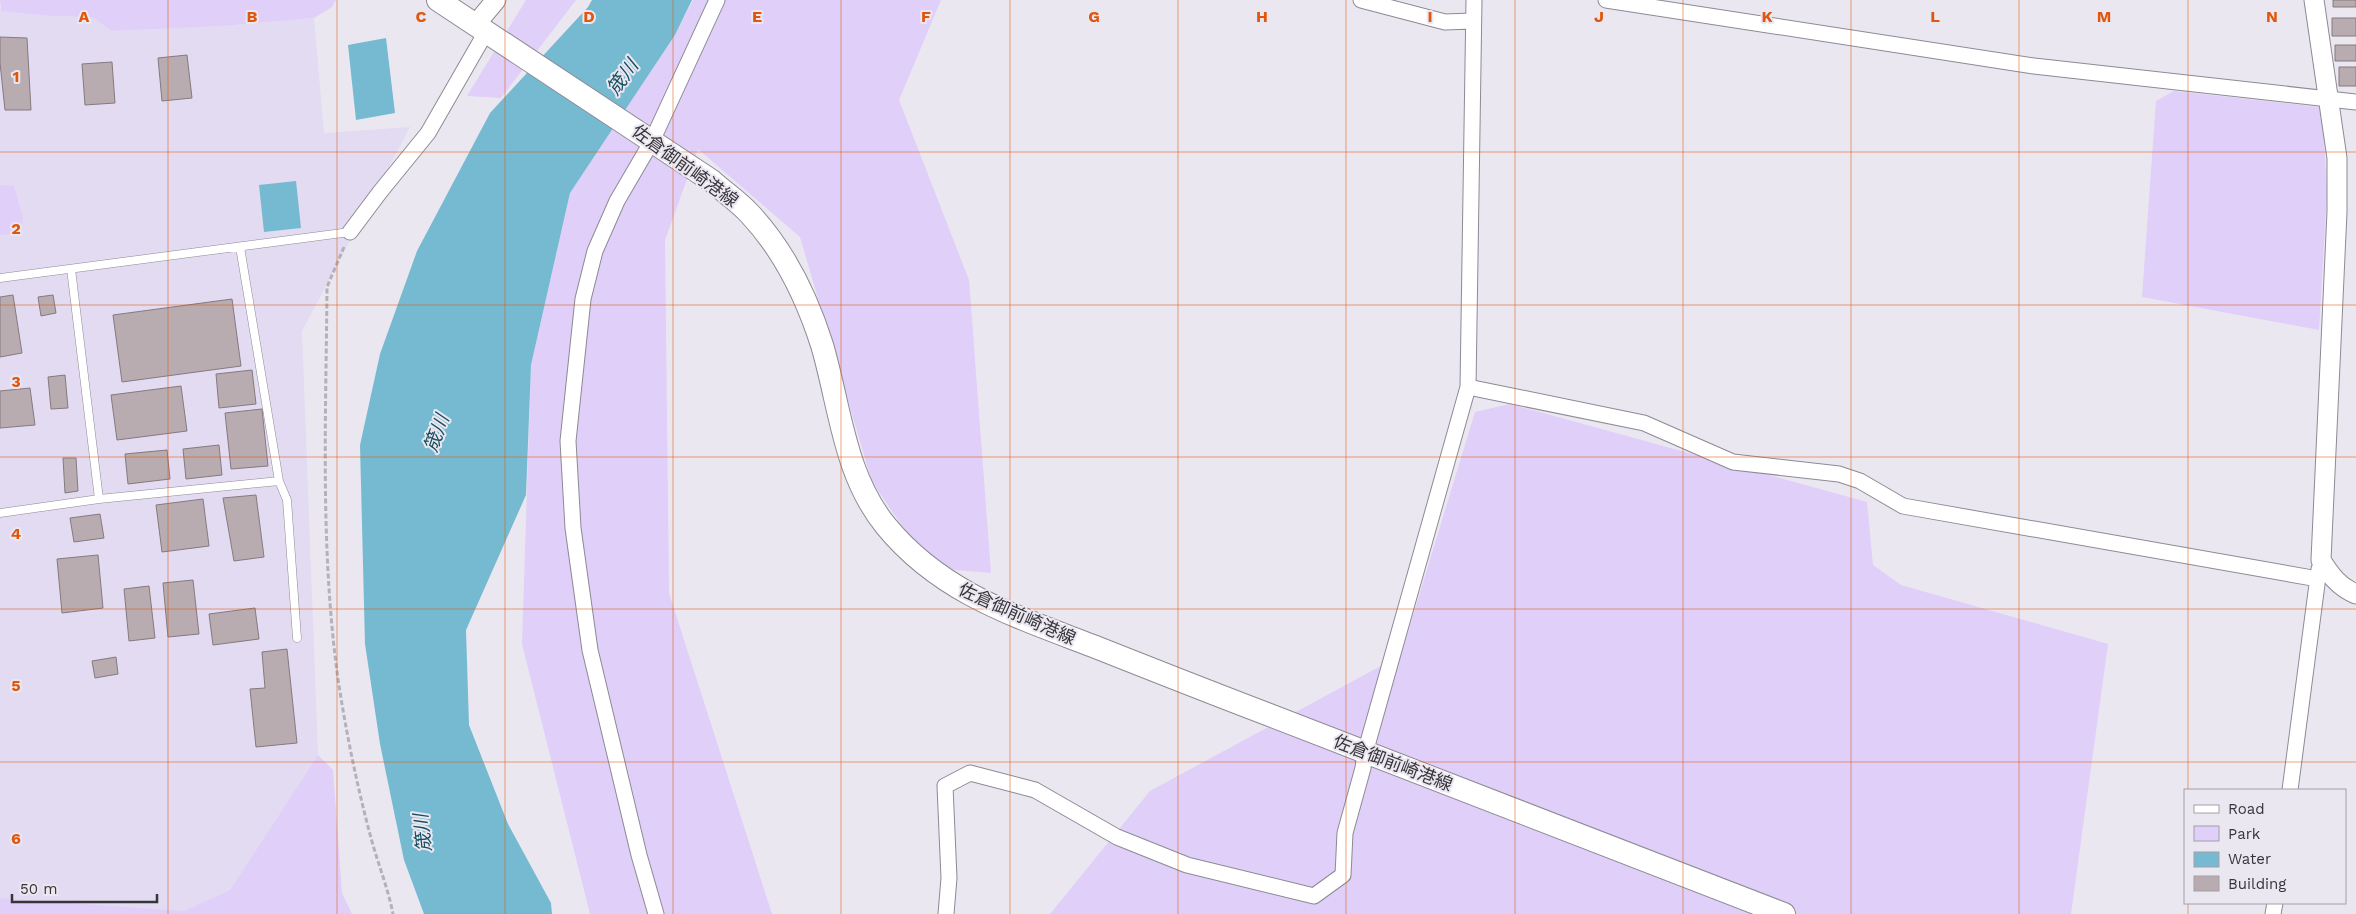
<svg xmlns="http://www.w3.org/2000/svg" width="2356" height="914" font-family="'Work Sans','Noto Sans JP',sans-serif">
<rect width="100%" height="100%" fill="#ebe7f1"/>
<path fill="#e2dbf1" d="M0,10L51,16L92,17L113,31L223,26L314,18L324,133L410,127L302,331L318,755L230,890L184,911L0,898Z"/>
<path fill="#dfcff9" d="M0,0H336L332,7L314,18L223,26L112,31L92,17L51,16L1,11Z
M526,0H576L501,98L467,96Z
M693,0H941L899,100L969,280L991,573L931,568L872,482L800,237L698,149L665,240L669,593L772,914H590L522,644L531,365L570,193L675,35Z
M2174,91L2319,107L2323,120L2327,193L2319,330L2142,297L2156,101Z
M0,185L14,186L23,218L21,233L0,235Z
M1510,404L1867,502L1873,565L1901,585L2108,644L2071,914H1050L1150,791L1401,655L1475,412Z
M318,755L333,770L342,893L352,914H0V898L184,911L230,890Z"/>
<path fill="#76bad1" d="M592,0H692L675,35L570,193L531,365L526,495L466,630L469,725L508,824L551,903L552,914H424L404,860L380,744L365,644L360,445L380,354L417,251L490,113L588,7Z
M386,38L395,113L356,120L348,45Z
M296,181L301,228L264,232L259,185Z"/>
<path fill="#b8acb1" stroke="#857a7f" d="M2333,0H2356V7H2333Z
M2332,18H2356V36H2332Z
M0,37L27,38L31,110H5L0,63Z
M2335,45H2356V61H2335Z
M187,55L192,98L162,101L158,58Z
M112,62L115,103L85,105L82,64Z
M2339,67H2356V86H2339Z
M13,295L22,353L0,357V297Z
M53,295L56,313L41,316L38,297Z
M232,299L241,366L122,382L113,315Z
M252,370L256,404L219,408L216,374Z
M65,375L68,408L51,409L48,377Z
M181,386L187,431L117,440L111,395Z
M30,388L35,425L0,428V391Z
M262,409L268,466L231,469L225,413Z
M219,445L222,475L186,479L183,449Z
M167,450L170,479L128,484L125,454Z
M63,458H76L78,491L65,493Z
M256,495L264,557L234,561L223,498Z
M203,499L209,546L162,552L156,505Z
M100,514L104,538L74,542L70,518Z
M98,555L103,608L62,613L57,559Z
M193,580L199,634L168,637L163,583Z
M149,586L155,638L129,641L124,589Z
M255,608L259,639L213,645L209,614Z
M287,649L297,743L256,747L250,689L265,688L262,652Z
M116,657L118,674L95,678L92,661Z"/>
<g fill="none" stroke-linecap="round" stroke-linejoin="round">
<g stroke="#8d8a94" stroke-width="9">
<path id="service" d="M71,269L99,499
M0,278L350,232
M279,481L287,500L297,638
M0,513L99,499L279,481L240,247"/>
</g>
<g stroke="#8d8a94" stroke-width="17">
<path id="minor" d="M1361,0L1445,22L1472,21
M1606,0L2034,66L2356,102
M350,232L380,192L428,133L486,32
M1468,387L1644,423L1733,462L1839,474L1860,481L1903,506L2318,579
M2290,790L2319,569
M656,914L639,855L590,650L573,528L568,441L583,299L595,251L617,201L652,141L717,0
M946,914L949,878L945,786L970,773L1035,790L1117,837L1187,865L1314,896L1343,875L1345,833L1363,768L1365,753L1468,387L1474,0
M2273,914L2275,903"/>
</g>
<g stroke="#8d8a94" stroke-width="21">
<path id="tertiary" d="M2314,0L2337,158V212L2321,560C2330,575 2339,587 2356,594
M476,24L496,0"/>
</g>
<g stroke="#8d8a94" stroke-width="24">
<path id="secondary" d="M438,0L712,181C724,192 738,201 749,213C783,249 807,298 822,345C840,406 844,475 886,526C941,593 1015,616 1093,646C1151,669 1209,692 1267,714C1439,781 1611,848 1784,914"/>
</g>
<path stroke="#b4b1b9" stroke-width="3" stroke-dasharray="5 2.5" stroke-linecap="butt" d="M344,247L327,287C326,417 320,549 338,679C346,732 357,786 371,838C378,864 388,888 393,914"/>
<use href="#service" stroke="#fff" stroke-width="8"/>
<use href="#minor" stroke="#fff" stroke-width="15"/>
<use href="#tertiary" stroke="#fff" stroke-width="19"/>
<use href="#secondary" stroke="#fff" stroke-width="22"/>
</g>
<path fill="none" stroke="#df570e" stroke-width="1" stroke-opacity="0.55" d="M168,0V914M337,0V914M505,0V914M673,0V914M841,0V914M1010,0V914M1178,0V914M1346,0V914M1515,0V914M1683,0V914M1851,0V914M2019,0V914M2188,0V790M0,152H2356M0,305H2356M0,457H2356M0,609H2356M0,762H2356M2188,903V914"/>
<g text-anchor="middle" stroke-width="4" stroke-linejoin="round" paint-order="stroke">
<g font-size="18" fill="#373539" stroke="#ebe7f1">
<text transform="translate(685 166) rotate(36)" y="6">佐倉御前崎港線</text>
<text transform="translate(1017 614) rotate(24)" y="6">佐倉御前崎港線</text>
<text transform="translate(1393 763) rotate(21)" y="6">佐倉御前崎港線</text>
</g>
<g font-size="19" font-style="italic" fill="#164f60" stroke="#ebe7f1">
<text transform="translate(622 77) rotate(-54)" y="7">筬川</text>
<text transform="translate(436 433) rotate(-70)" y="7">筬川</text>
<text transform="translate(422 833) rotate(-96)" y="7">筬川</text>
</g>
</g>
<g font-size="16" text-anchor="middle" font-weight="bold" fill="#df570e" stroke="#ebe7f1" stroke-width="4" stroke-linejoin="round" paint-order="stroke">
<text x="84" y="22">A</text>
<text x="252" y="22">B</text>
<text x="421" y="22">C</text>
<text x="589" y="22">D</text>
<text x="757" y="22">E</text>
<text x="926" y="22">F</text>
<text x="1094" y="22">G</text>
<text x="1262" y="22">H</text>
<text x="1430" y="22">I</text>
<text x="1599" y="22">J</text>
<text x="1767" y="22">K</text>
<text x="1935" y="22">L</text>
<text x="2104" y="22">M</text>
<text x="2272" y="22">N</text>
<text x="16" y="82">1</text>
<text x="16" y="234">2</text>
<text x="16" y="387">3</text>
<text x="16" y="539">4</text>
<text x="16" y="691">5</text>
<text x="16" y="844">6</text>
</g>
<rect x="2184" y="789" width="162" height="115" fill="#ebe7f1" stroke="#a3a0a7"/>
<rect x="2194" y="805" width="25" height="8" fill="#ffffff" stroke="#a3a0a7"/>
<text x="2228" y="814" font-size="15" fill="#373539">Road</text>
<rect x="2194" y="826" width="25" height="15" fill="#dfcff9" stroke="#a3a0a7"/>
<text x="2228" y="839" font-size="15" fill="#373539">Park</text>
<rect x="2194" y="852" width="25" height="15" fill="#76bad1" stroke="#a3a0a7"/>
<text x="2228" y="864" font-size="15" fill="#373539">Water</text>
<rect x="2194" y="876" width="25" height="15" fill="#b8acb1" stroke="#a3a0a7"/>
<text x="2228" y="889" font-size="15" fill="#373539">Building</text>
<path d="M12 894v8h145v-8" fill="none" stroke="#373539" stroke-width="2.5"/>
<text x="20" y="894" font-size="15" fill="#373539" stroke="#ebe7f1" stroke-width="4" paint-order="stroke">50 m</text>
</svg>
